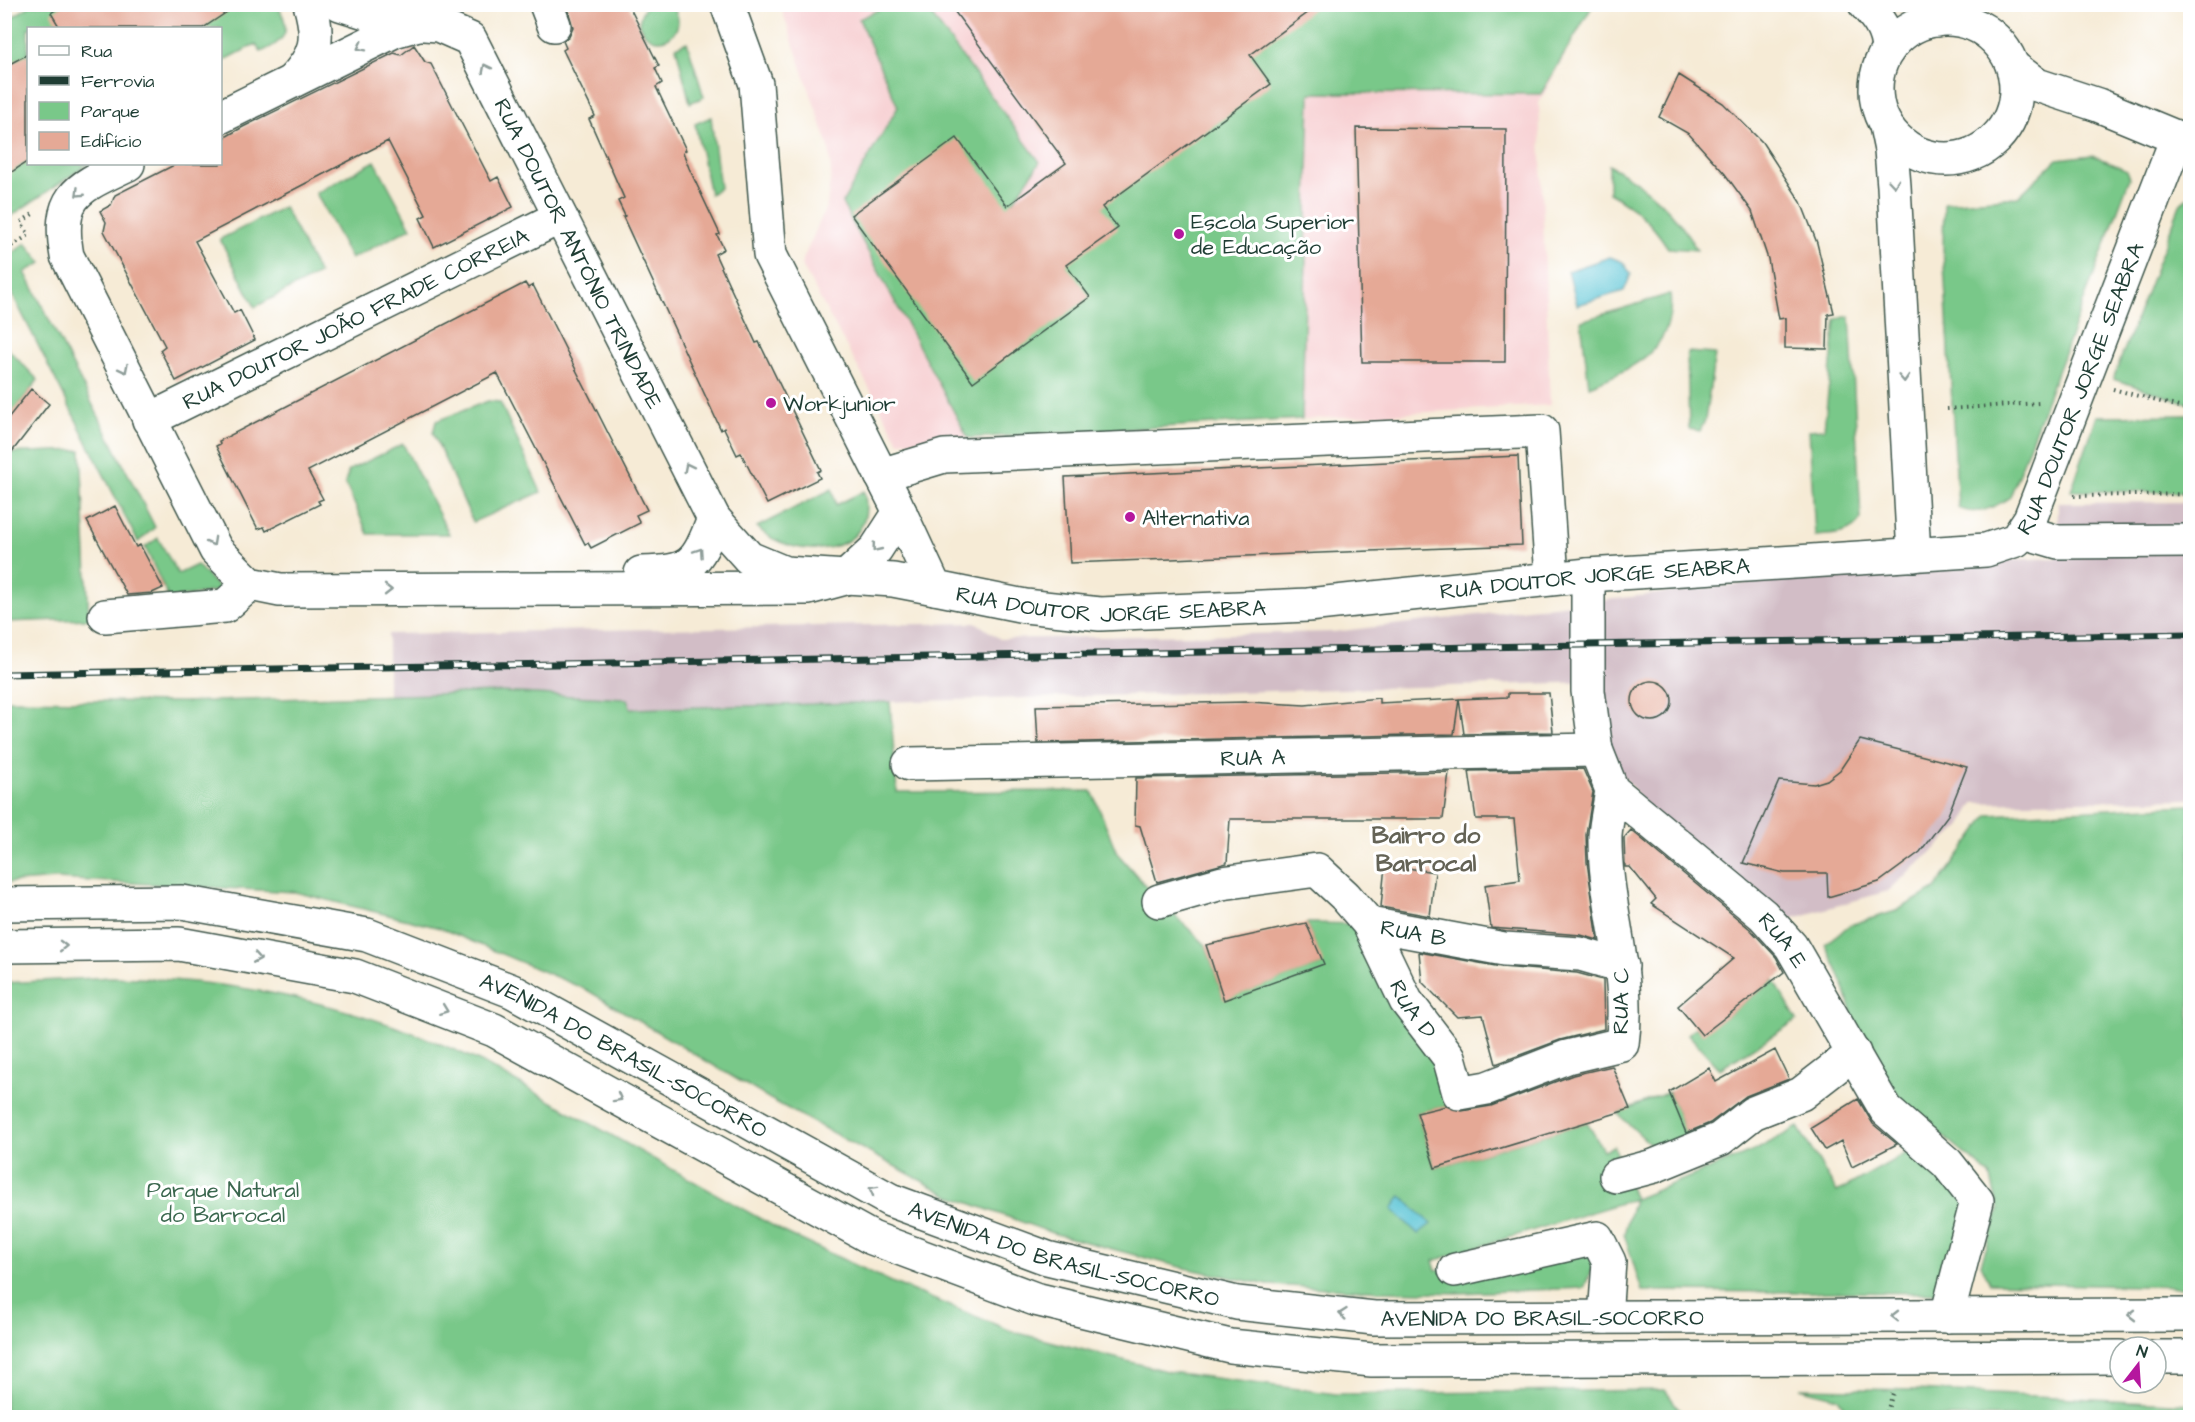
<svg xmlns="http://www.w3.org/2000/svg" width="2195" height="1422" font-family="'Architects Daughter',sans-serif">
<rect width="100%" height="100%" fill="#fff"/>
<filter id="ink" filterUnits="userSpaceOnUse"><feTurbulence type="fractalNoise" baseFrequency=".0167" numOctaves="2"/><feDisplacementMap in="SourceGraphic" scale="12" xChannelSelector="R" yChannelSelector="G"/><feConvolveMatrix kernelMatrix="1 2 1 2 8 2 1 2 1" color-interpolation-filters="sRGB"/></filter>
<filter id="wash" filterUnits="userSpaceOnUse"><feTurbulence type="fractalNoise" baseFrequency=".008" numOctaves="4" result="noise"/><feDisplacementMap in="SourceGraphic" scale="24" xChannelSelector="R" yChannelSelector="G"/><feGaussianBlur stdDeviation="1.35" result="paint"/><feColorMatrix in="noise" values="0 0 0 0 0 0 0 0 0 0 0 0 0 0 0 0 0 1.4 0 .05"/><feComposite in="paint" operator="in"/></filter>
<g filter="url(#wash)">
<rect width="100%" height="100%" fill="#f6ebd6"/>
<path fill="#f7cfd1" d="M780,5H1592L1539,103L1550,405L899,442L801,264L827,205L831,173L829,147Z"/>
<path fill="#d2bdc6" d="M2190,502V799L1974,803L1960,827L1888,891L1790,919L1654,816L1611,760L1595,682L631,709L388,698V634L977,623L1000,639L1333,632L1911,564L2057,558L2058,503Z"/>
<path fill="#79c889" stroke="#4c825e" stroke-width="1.5" d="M640 21a19 19 0 1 1 38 0a19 19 0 1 1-38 0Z
M31,5H277C293,30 286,41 261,52L256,44L221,62L220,28H28V164H88L5,220V22Z
M888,5H924L1040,162L1006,212L1046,262L1082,204L1242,55L1311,5H1593L1541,94L1310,93L1302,419L968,438L842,203L898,107L859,19Z
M687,42L704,97L690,103L676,47Z
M711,117L720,188L710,194L695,124Z
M2092,155L2127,170L2130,178L2010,497C1996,507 1974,518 1958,507L1943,247L1944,203L2018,197L2057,159Z
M375,161L411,228L351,259L316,193Z
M1609,165C1647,186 1676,212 1697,250L1668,248C1652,223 1635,207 1609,193Z
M2186,198H2190V404L2113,379L2180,205Z
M284,207L319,274L255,307L220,239Z
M26,243L42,263L25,272L155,527L138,542L5,280V251L9,256Z
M1670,294C1676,348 1634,369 1589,386L1581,321Z
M1850,316L1861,519C1850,536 1834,534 1815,536L1809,430L1824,429L1836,319Z
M5,346L38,380L5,423Z
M1687,352L1715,354L1705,420L1700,431L1689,429Z
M488,401L500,402L541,492L473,522L433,433L436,421Z
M2190,415V492L2071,491L2097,416Z
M403,444L449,534H368L345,483L349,470Z
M81,450L89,619L5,622L4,453Z
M832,489L836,505L864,491C880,558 793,563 757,527Z
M158,538L178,574L197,565L221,590L169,599L145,547Z
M499,692L627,699L631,709L890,702L897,792L1092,791L1117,853L1159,901L1206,945L1224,999L1323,964L1306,923L1369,924L1459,1103L1417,1113L1435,1168L1587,1122L1603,1150L1614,1146L1635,1199L1756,1150L1798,1127L1837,1192L1908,1152L1947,1163L1977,1201L1952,1293L1642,1291L1624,1234L1634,1199L1433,1261L1436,1270L1588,1250L1597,1256L1584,1288L1458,1293L1385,1291L1268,1285L1184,1268L1052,1233L950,1196L770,1099L587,990L440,928L295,892L56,879L5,883V700L182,702Z
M2190,805V1287L1990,1283L1981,1264L1999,1210L1990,1175L1902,1102L1856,1028L1842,981L1825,944L1850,925L1896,911L1935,889L1988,815Z
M112,977C244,980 361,1005 481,1062L784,1232L896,1284L1014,1332L1170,1372L1336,1394L1665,1390L1685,1417H5V983Z
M1774,980L1797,1020L1720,1069L1688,1034L1696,1027L1702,1034Z
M1669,1092L1688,1137L1667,1160L1617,1113Z
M1799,1388L1916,1390L2190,1404V1417H1850L1838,1398Z"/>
<path fill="#5bc5d6" stroke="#3d8185" stroke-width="1.5" d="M1610,257L1623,262L1631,274L1624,291L1577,305L1568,271Z
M1401,1196L1431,1224L1418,1234L1392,1209Z"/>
<g id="blocks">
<path fill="#e5a996" d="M64,4H239L203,28H60L51,13Z
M566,4H628L659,66L655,68L662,83L656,87L686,150L683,152L689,168L720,234L717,235L724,249L715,254L756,343L759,342L821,470L817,472L820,478L767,504L741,453L737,455L724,428L721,430L623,217L625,216L618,201L624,198L589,119L595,116L563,50L566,48L563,41L569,36L573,27Z
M949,4H1320L1250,55L1271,84L1102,207L1118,228L1066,265L1090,297L973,382L851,215L957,138L1007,206L1066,163Z
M414,45L425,62L431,64L491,181L498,177L513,207L434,247L420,218L426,215L388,141L343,164L195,241L234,313L240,310L255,340L176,381L160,350L165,346L104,231L106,222L100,211L111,205L115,195L176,164H220V140L243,127L394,53L401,55Z
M28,54V161L4,177V67Z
M1679,75L1723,103L1762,142L1801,202L1817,243L1834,313L1828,314L1827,349L1785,348V318L1779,319L1768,259L1752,211L1725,174L1689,134L1659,117Z
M1356,128L1506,129L1505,362H1362Z
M525,283L528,288L533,285L647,510L636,515L640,523L591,548L588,543L585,544L497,373L308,471L323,499L318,501L320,504L266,531L264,527L258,529L216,446L220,444L219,441Z
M31,389L49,404L4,462V423Z
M1518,456L1522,545L1070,563L1065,477Z
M115,506L136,547L140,545L163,588L152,593L127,595L87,521Z
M1632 701a20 20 0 1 1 40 0a20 20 0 1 1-40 0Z
M1508,693H1549L1553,732L1464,734L1459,699L1508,697Z
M1379,698V703L1459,699L1454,734L1038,743L1036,706L1248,702L1305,705Z
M1860,740L1967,767L1948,815L1920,852L1879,882L1828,897L1827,873H1784L1743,863L1779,781L1814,784L1827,780L1840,770Z
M1583,769L1593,792L1586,834L1587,862L1598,940L1581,935L1491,928L1485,885L1520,880L1514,819H1476L1469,771Z
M1449,772L1443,819H1230L1227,863L1157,882L1140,826L1135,825L1136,778Z
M1631,830L1750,929L1776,957L1784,972L1702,1035L1678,1006L1734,958L1651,904L1656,899L1630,867H1625L1624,838Z
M1385,865L1435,872L1430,916L1381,907Z
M1306,923L1324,964L1224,1000L1206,945Z
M1419,952L1501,967L1577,973L1603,980L1604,1029L1560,1040L1496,1064L1483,1015L1457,1017L1422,982Z
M1775,1050L1789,1079L1746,1096L1710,1123L1686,1133L1669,1092L1709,1068L1716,1082Z
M1612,1066L1630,1109L1435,1168L1417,1113L1446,1106L1462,1111L1491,1106L1573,1075Z
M1858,1099L1873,1124L1897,1144L1852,1167L1841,1141L1825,1150L1811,1128Z"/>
</g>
</g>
<g filter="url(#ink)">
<use href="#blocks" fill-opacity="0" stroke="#3f574c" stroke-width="1.5"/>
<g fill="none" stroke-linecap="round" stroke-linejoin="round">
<g stroke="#3f574c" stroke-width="36">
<g id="minor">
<path id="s1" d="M340,4L397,22L438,25L470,39L714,519L749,558L785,573L893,580L935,588"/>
<path d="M546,4L554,25"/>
<path id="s2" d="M727,4L756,84L770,255L895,502L935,588L1025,606L1100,614L1308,605L1588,575L1986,550L2016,540L2030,519L2177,138"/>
<path d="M1936,20L1945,4"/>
<path d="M292,81C317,55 320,39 310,4"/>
<path d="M220,117L394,31L415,25"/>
<path d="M1886,126L1891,150L1894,186L1914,555"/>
<path d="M128,164C78,188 56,194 67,256L216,550L250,584L280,590L808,588L845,578L876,549L900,512"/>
<path id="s3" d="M149,420L560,217"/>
<path d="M881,475L944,456L1542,431L1552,578"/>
<path d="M2024,532L2058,542L2190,541"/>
<path d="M641,573C691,572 696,566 714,519"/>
<path id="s4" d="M1588,575V691L1596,750L1612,790L1763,915L1791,946L1886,1110L1947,1163L1977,1201L1947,1316"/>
<path d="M105,616L225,606L250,584"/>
<path id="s5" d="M909,764L1596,750"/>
<path id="s6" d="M1159,901L1222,883L1317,870L1345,896L1369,924L1504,949L1580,954L1622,966"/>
<path id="s7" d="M1369,924L1406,1001L1449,1057L1459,1093L1487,1088L1567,1057L1622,1044C1632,972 1604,905 1605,836C1606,821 1610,805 1612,790"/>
<path d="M1616,1176L1654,1166L1720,1139L1753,1113L1801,1094L1854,1053"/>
<path d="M1455,1270L1597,1238L1609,1262L1605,1317"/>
</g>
</g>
<g stroke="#3f574c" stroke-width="36">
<g id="major">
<path d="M1865,4C1878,19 1887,30 1888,50"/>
<circle cx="1946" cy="89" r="70"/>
<path d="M2013,67L2037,85L2098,105L2190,143"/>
<path id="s8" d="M4,904L182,902L367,935L512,991L890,1200L1047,1258L1237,1303L1374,1318L2190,1315"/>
<path d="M4,946L179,944L355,976L494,1030L872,1238L1035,1299L1230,1346L1372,1360L2120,1357"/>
<path d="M2156,1357H2190"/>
</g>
</g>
<path stroke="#3f574c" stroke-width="4" stroke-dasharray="1.5 4.5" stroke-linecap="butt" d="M4,239L10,247L29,235L21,222L33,214
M2113,389L2190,410
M1947,409L2039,403
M2074,496L2190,494
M1885,1418L1894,1390"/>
<use href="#minor" stroke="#fff" stroke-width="33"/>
<use href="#major" stroke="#fff" stroke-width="33"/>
<g stroke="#1f3d34" stroke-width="7">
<path id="rail" d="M4,674L2190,634"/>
</g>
<use href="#rail" stroke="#fff" stroke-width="4.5" stroke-dasharray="14" stroke-linecap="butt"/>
</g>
<defs><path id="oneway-chevron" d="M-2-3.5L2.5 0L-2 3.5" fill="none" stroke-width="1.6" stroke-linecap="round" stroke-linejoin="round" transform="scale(1.5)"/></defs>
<g stroke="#8f9e9a">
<use href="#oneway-chevron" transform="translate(361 47) rotate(153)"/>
<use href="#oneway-chevron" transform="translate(486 68) rotate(-117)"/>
<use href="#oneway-chevron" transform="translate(1894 183) rotate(85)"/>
<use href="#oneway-chevron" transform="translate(79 193) rotate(136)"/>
<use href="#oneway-chevron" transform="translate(124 369) rotate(63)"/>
<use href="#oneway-chevron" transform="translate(1904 378) rotate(87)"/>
<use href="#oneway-chevron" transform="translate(688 467) rotate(-117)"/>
<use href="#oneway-chevron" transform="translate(212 542) rotate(61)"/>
<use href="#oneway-chevron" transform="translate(876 548) rotate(129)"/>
<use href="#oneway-chevron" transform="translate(699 552) rotate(-56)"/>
<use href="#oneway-chevron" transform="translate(388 590)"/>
<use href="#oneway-chevron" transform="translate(63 946) rotate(-1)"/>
<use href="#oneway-chevron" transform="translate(257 958) rotate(10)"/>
<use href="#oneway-chevron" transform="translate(444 1010) rotate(21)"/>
<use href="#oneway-chevron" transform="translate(618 1098) rotate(29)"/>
<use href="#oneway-chevron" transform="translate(873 1190) rotate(-151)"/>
<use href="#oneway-chevron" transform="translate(1343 1314) rotate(-174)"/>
<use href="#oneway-chevron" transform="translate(2132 1315) rotate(180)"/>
<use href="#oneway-chevron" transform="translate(1895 1316) rotate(180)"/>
</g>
</g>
<g fill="#b5179e" stroke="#fff" stroke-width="2">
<circle cx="1179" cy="234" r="6"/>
<circle cx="771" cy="403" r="6"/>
<circle cx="1130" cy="517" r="6"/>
</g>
<g text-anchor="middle" stroke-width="6" stroke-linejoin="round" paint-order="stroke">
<g font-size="22" fill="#1f3d34" stroke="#fff" text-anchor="start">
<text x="1191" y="229">Escola Superior<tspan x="1191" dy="25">de Educação</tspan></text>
<text x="783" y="411">Workjunior</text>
<text x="1142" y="525">Alternativa</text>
</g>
<g font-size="22" fill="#1f3d34" stroke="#fff">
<text dy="8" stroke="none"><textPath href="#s1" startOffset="376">RUA DOUTOR ANTÓNIO TRINDADE</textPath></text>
<text dy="8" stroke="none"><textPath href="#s3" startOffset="230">RUA DOUTOR JOÃO FRADE CORREIA</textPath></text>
<text dy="8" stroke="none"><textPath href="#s2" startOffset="1881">RUA DOUTOR JORGE SEABRA</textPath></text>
<text dy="8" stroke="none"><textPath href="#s2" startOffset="1292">RUA DOUTOR JORGE SEABRA</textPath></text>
<text dy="8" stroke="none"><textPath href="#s2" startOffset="806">RUA DOUTOR JORGE SEABRA</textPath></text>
<text dy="8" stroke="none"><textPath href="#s5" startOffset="344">RUA A</textPath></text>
<text dy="8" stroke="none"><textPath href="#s6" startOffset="282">RUA B</textPath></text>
<text dy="8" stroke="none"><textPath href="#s4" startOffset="447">RUA E</textPath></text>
<text transform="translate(1620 1001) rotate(-89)" y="8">RUA C</text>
<text dy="8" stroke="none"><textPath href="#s7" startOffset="96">RUA D</textPath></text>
<text dy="8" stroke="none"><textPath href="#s8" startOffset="650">AVENIDA DO BRASIL-SOCORRO</textPath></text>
<text dy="8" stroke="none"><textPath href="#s8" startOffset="1136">AVENIDA DO BRASIL-SOCORRO</textPath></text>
<text dy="8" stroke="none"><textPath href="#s8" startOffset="1622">AVENIDA DO BRASIL-SOCORRO</textPath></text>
</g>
<g font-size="22" fill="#3a674e" stroke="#fff">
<text x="223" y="1197">Parque Natural<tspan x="223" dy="25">do Barrocal</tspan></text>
</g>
<g font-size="24" font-weight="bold" fill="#646356" stroke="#fff">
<text x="1426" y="843">Bairro do<tspan x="1426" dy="28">Barrocal</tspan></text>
</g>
</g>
<rect width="2195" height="1422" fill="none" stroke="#fff" stroke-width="24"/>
<rect x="27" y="27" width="195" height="138" fill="#ffffff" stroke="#a5b1ae" stroke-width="1.5"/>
<rect x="39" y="46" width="30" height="9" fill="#ffffff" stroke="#a5b1ae" stroke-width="1.5"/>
<text x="81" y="57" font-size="18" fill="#1f3d34">Rua</text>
<rect x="39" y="76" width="30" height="9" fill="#1f3d34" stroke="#a5b1ae" stroke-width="1.5"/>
<text x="81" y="87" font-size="18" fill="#1f3d34">Ferrovia</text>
<rect x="39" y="102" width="30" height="18" fill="#79c889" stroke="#a5b1ae" stroke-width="1.5"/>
<text x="81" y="117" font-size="18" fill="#1f3d34">Parque</text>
<rect x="39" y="132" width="30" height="18" fill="#e5a996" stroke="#a5b1ae" stroke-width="1.5"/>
<text x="81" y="147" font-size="18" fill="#1f3d34">Edifício</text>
<g transform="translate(2138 1365) rotate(17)"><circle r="28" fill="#ffffff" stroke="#a5b1ae" stroke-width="1.5"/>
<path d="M0-4.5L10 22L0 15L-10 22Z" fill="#b5179e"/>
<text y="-9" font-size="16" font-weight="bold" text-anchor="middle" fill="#1f3d34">N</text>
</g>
</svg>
